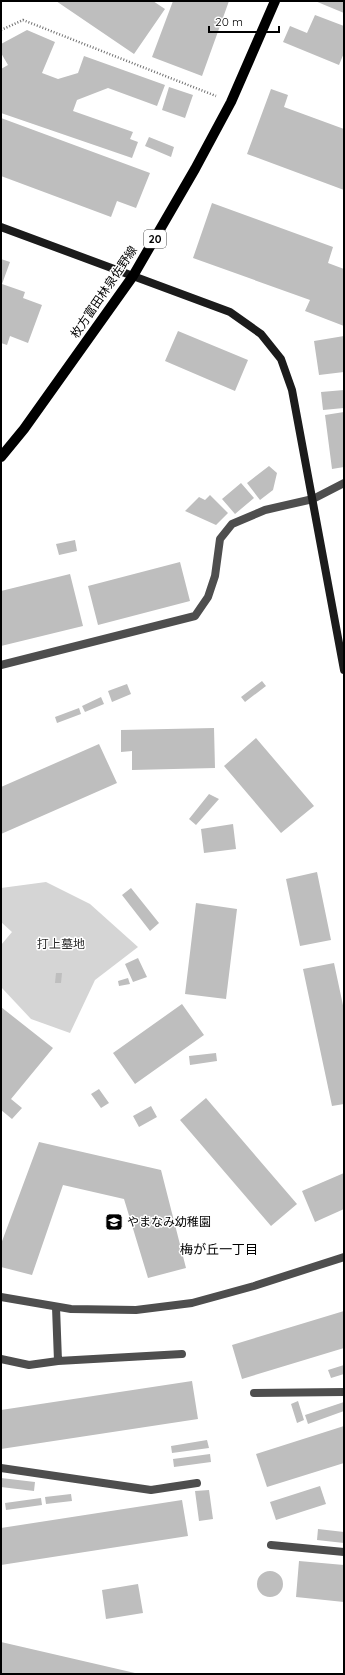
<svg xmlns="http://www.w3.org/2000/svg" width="345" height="1675" font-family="Quicksand,'Noto Sans JP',sans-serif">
<rect width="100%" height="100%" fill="#fff"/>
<path fill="#d5d5d5" d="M46,882L90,904L138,947L95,980L70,1033L31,1019L1,987V945L12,932L1,922V888Z"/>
<path fill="#bebebe" d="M56,1H153L165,9L134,54Z
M173,1H229L202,76L152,57Z
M315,1H344V13Z
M315,15L344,26V53L339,65L283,42L290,26L307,33Z
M27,30L55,42L42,73L58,79L78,73L84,56L165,85L157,106L108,88L77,100L73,111L133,132L130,139L138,142L132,158L1,113V69L8,65L1,53V44Z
M169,87L193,95L185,118L162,110Z
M271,89L288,95L284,107L344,129V190L247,154Z
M1,118L150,173L136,208L117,201L111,217L1,176Z
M149,137L174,147L171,157L145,146Z
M212,203L333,247L328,263L344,269V326L305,311L310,300L193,258Z
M1,259L10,262L2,284L25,292L23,298L42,305L28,343L10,336L7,345L1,343Z
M178,331L248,360L235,391L165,361Z
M344,336V372L319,375L314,341Z
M344,390V408L323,410L321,392Z
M344,412V467L332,469L325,415Z
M269,466L277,473L273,490L260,500L247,483Z
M241,483L254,498L235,514L222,499Z
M210,495L228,513L216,525L185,511L199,497L205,500Z
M75,540L77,551L59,555L56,544Z
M180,562L190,601L98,625L88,586Z
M70,574L83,626L1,646V591Z
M262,681L266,686L245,702L241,697Z
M127,684L131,694L112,702L108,691Z
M101,697L104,704L85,712L82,706Z
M79,708L81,714L57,723L55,717Z
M214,728L215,768L132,770V751L121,752V730Z
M256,738L314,806L281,833L224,766Z
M99,744L117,783L1,834V787Z
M209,794L219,799L196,825L189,819Z
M233,824L236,849L204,853L201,829Z
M317,872L331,940L300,946L286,879Z
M131,888L159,923L150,931L122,895Z
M196,903L237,909L226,999L185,994Z
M138,958L147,977L133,982L125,964Z
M334,963L344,1010V1104L332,1106L303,969Z
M56,973H62L61,983H55Z
M128,978L130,984L119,986L118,981Z
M182,1004L204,1035L135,1084L113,1053Z
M1,1007L53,1048L11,1099L22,1108L12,1119L1,1110Z
M216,1053L217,1061L190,1065L189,1056Z
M99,1089L109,1103L101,1108L91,1094Z
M206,1098L297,1204L271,1226L180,1120Z
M151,1106L157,1117L139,1127L133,1116Z
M39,1142L161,1170L186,1268L148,1278L124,1199L63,1185L32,1275L1,1267V1244Z
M344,1173V1209L315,1222L302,1191Z
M344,1311V1348L242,1379L232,1345Z
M344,1365V1374L331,1378L328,1370Z
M192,1381L198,1419L1,1449V1410Z
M298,1401L304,1420L297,1423L291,1404Z
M344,1402V1411L308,1424L305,1415Z
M344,1426V1463L267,1487L256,1454Z
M207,1440L209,1448L172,1453L171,1446Z
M210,1454L211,1462L174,1467L173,1459Z
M1,1478L35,1482L34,1491L1,1487Z
M320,1486L326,1504L276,1520L270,1502Z
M209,1490L213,1519L199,1521L195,1491Z
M71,1494L72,1501L46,1504L45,1497Z
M41,1498L42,1505L6,1510L5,1503Z
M182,1500L188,1536L1,1565V1528Z
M318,1529L344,1532V1543L317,1540Z
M299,1561L344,1565V1602L296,1597Z
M257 1584a13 13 0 1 1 26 0a13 13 0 1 1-26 0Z
M138,1584L143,1613L106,1619L102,1590Z
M1,1642L135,1673V1674H1Z"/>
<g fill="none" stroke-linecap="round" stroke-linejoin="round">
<path stroke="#707070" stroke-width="2.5" stroke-dasharray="1 2" stroke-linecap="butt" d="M1,30L23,20L216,96"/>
<path stroke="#4e4e4e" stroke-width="8" d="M56,1307L58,1361
M1,1359L29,1365L58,1361L182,1354
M254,1393L344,1392
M1,1468L151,1490L197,1483
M271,1545L344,1552"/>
<path stroke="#4e4e4e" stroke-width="8" d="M1,665L195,616L208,597L215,576L220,539L232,524L265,510L313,499L344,483
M1,1297L71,1309L136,1310L192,1303L254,1286L344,1257"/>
<path stroke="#1b1b1b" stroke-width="8" d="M1,227L230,312L261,334L281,359L292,390L344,670"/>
<path stroke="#000" stroke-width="10" d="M1,457L24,429L133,276L195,169L231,102L275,1"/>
</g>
<defs>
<g id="school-square" transform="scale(0.9)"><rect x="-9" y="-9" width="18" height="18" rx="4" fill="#000" stroke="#fff"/><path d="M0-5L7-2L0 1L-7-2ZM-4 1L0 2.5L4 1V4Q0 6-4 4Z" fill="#fff"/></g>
</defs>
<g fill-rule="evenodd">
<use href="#school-square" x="114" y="1222"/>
</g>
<g text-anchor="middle" stroke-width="3" stroke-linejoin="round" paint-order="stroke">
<rect fill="#fff" stroke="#4c4c4c" stroke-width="1" x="144" y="230" width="22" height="18" rx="3"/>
<g font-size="11" font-weight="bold" fill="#000">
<text x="155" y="243">20</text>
</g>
<g font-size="12" fill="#000" stroke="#fff">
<text transform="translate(104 292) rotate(-56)" y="4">枚方富田林泉佐野線</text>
</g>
<g font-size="12" fill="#2c2c2c" stroke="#fff">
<text x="61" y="948">打上墓地</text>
</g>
<g font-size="12" fill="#000" stroke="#fff" text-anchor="start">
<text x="127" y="1226">やまなみ幼稚園</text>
</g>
<g font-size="13" fill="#000" stroke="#fff">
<text x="219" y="1254">梅が丘一丁目</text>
</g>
</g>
<rect width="345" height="1675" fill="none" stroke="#000000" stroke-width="4"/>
<path d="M209 26v6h70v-6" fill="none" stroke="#000000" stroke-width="2"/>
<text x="215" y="26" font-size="12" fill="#000000" stroke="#ffffff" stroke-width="3" paint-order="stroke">20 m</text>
</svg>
